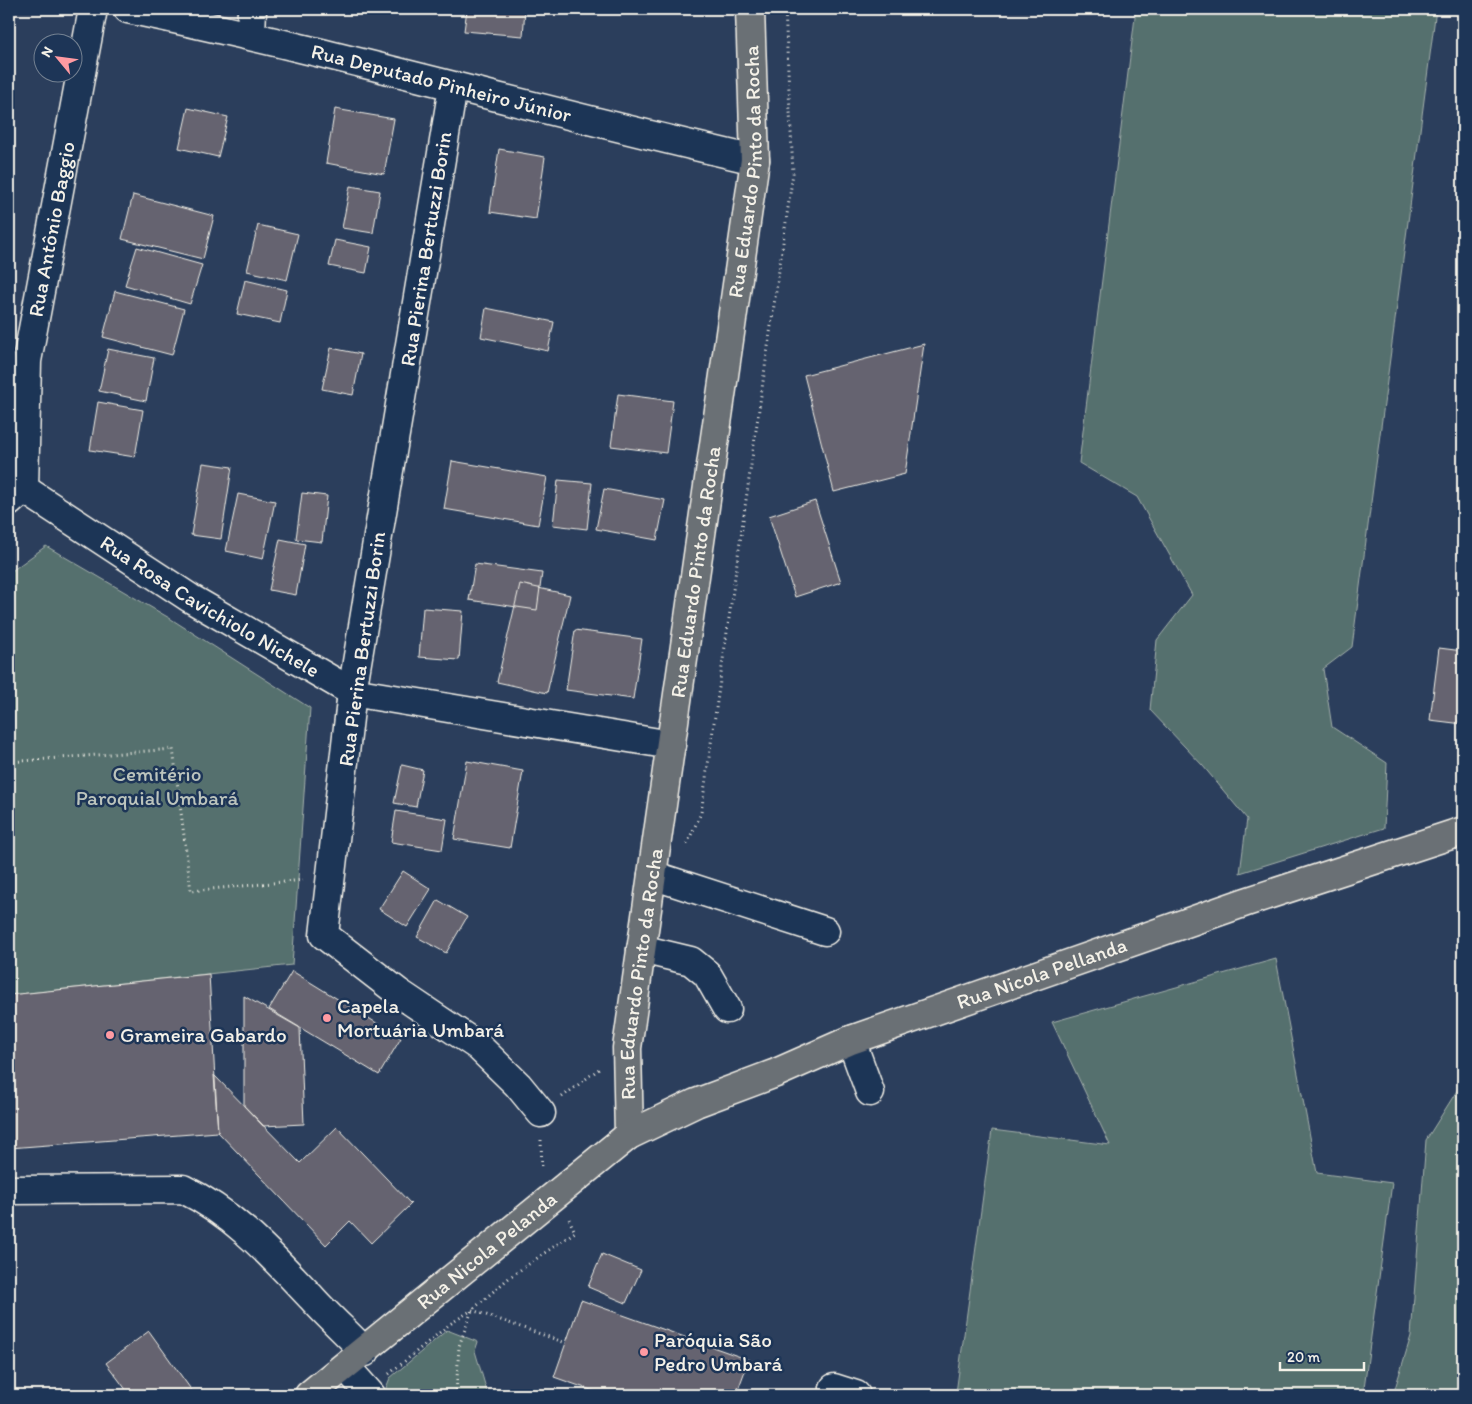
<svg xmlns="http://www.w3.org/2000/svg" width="1472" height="1404" font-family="Itim,sans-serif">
<rect width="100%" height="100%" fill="#2b3e5c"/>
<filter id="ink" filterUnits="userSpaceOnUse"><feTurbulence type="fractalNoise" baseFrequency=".02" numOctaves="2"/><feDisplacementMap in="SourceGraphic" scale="10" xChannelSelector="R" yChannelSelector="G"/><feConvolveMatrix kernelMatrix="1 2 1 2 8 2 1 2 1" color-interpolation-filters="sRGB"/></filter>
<g filter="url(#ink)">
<path fill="#55706e" stroke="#a4b0ab" d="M1136,9H1436L1352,647L1323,669L1332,727L1387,763L1384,828L1240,873L1247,819L1203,766L1150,710L1157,640L1192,595L1137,497L1079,463Z
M46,546L171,619L310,708L292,965L9,995V573Z
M1276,959L1317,1173L1392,1183L1363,1395H971L956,1393L992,1130L1110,1145L1052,1022Z
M1463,1081V1395H1393L1411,1336L1426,1140Z
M447,1330L478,1342L475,1351L488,1395H388L386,1388L390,1378Z"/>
<path fill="#656470" stroke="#f4f1e8" d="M467,9H525L523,36L464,31Z
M188,108L228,117L218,157L179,148Z
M335,109L394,119L384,174L326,163Z
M499,149L545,157L536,219L490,212Z
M350,186L380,191L373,233L342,228Z
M9,189L12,190L9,204Z
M133,195L214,216L203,259L122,239Z
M258,225L298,234L287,280L247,271Z
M335,240L371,247L366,273L329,266Z
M137,247L202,265L190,304L125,285Z
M245,280L287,290L280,323L237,314Z
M115,291L184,309L172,355L103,337Z
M486,308L554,322L548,351L481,337Z
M924,344L905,474L834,492L804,375Z
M331,348L361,354L353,395L322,389Z
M108,349L154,358L146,401L99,391Z
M618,394L673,401L666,453L611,446Z
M98,402L143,410L135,457L90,450Z
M452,461L547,477L538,525L444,509Z
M203,463L232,467L221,539L191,535Z
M558,480L592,483L587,529L553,525Z
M604,489L665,500L657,540L596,529Z
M302,493L327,496L322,542L296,539Z
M238,494L275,501L263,559L226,551Z
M815,501L841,582L795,597L769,516Z
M280,539L305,544L296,595L269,590Z
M475,564L542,573L537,610L469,600Z
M520,584L570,595L547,693L497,682Z
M423,608L463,611L459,660L419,657Z
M575,630L642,639L633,699L566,690Z
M1439,648L1463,651V724L1430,720Z
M467,761L523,771L510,848L454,839Z
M402,765L423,770L416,807L394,803Z
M396,811L447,819L442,850L391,842Z
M403,871L431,889L407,927L379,909Z
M438,900L467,917L446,953L417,937Z
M292,971L401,1038L379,1075L269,1009Z
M209,974L218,1132L9,1148V995Z
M244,996L300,1028L304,1124L263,1126L244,1106Z
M214,1075L300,1163L337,1127L411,1204L371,1243L350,1221L326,1245L218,1132Z
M602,1254L641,1270L626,1303L588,1287Z
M581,1300L749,1360L736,1395H605L554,1377Z
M149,1331L195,1395H130L106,1363Z"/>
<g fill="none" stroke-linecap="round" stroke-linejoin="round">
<g stroke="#f4f1e8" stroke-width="31">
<g id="minor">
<path id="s1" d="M128,9C338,53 545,112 755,160"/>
<path d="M251,35L252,9"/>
<path d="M453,87L352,692L324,935L399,993L478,1046L518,1085L541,1113"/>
<path id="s2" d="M24,489L190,598L352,692L671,745"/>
<path id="s3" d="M9,502L24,489L27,361L93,9"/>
<path d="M652,875L825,931"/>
<path d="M641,949L691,961L707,974L727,1009"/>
<path d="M851,1040L870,1092"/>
<path d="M9,1190L183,1189C235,1214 272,1256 311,1297C328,1316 347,1333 365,1352"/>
<path d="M346,1367L371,1395"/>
<path d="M834,1388L856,1395"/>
</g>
</g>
<g stroke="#f4f1e8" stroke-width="31">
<g id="major">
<path id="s4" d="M629,1135L627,1048L755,160L750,9"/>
<path id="s5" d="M309,1395L629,1135L696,1103L776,1073L851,1040L1246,902L1463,831"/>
</g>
</g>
<path stroke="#f4f1e8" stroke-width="3" stroke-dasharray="1 4" stroke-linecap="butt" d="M9,762L173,749L191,891L303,880
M687,844L701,813L793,173L785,9
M562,1097L599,1069
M541,1140L542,1169
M389,1374L450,1324L472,1310L566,1343
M456,1395L459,1346L472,1310L510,1277L575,1232L569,1219"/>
<use href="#minor" stroke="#1d3557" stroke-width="28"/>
<use href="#major" stroke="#6b6f75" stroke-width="28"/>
</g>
</g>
<g fill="#ff9aa2" stroke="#1d3557" stroke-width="2">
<circle cx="327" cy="1018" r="5"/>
<circle cx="110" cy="1035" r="5"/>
<circle cx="644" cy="1352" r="5"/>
</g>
<g text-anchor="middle" stroke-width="5" stroke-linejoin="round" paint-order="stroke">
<g font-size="21" fill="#f4f1e8" stroke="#1d3557">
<text dy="7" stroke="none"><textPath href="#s1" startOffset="322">Rua Deputado Pinheiro Júnior</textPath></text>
<text dy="7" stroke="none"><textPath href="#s4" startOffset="972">Rua Eduardo Pinto da Rocha</textPath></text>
<text dy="7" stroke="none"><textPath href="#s3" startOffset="282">Rua Antônio Baggio</textPath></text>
<text transform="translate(426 249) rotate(-81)" y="7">Rua Pierina Bertuzzi Borin</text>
<text dy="7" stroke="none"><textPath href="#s4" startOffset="568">Rua Eduardo Pinto da Rocha</textPath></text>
<text dy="7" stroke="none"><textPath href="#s2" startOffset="220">Rua Rosa Cavichiolo Nichele</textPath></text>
<text transform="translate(362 649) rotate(-82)" y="7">Rua Pierina Bertuzzi Borin</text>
<text dy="7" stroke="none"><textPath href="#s5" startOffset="856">Rua Nicola Pellanda</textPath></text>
<text dy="7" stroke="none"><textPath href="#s4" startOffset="162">Rua Eduardo Pinto da Rocha</textPath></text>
<text dy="7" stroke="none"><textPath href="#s5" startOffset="229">Rua Nicola Pelanda</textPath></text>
</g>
<g font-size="21" fill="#bcc4bd" stroke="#1d3557">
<text x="157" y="781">Cemitério<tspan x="157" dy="24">Paroquial Umbará</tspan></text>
</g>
<g font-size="21" fill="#f4f1e8" stroke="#1d3557" text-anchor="start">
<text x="337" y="1013">Capela<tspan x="337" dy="24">Mortuária Umbará</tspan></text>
<text x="120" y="1042">Grameira Gabardo</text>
<text x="654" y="1347">Paróquia São<tspan x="654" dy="24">Pedro Umbará</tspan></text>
</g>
</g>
<rect width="1472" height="1404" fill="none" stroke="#1d3557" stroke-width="30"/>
<rect x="15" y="15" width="1442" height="1374" fill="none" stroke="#f4f1e8" stroke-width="2" filter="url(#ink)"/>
<g transform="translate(58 58) rotate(299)"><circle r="24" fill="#1d3557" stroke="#738091"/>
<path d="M0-4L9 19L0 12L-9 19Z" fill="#ff9aa2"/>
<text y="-8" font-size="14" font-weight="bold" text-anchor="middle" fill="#f4f1e8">N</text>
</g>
<path d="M1280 1362v8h84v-8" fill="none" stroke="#f4f1e8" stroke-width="2.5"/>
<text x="1287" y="1362" font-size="15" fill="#f4f1e8" stroke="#1d3557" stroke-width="4" paint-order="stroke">20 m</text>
</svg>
